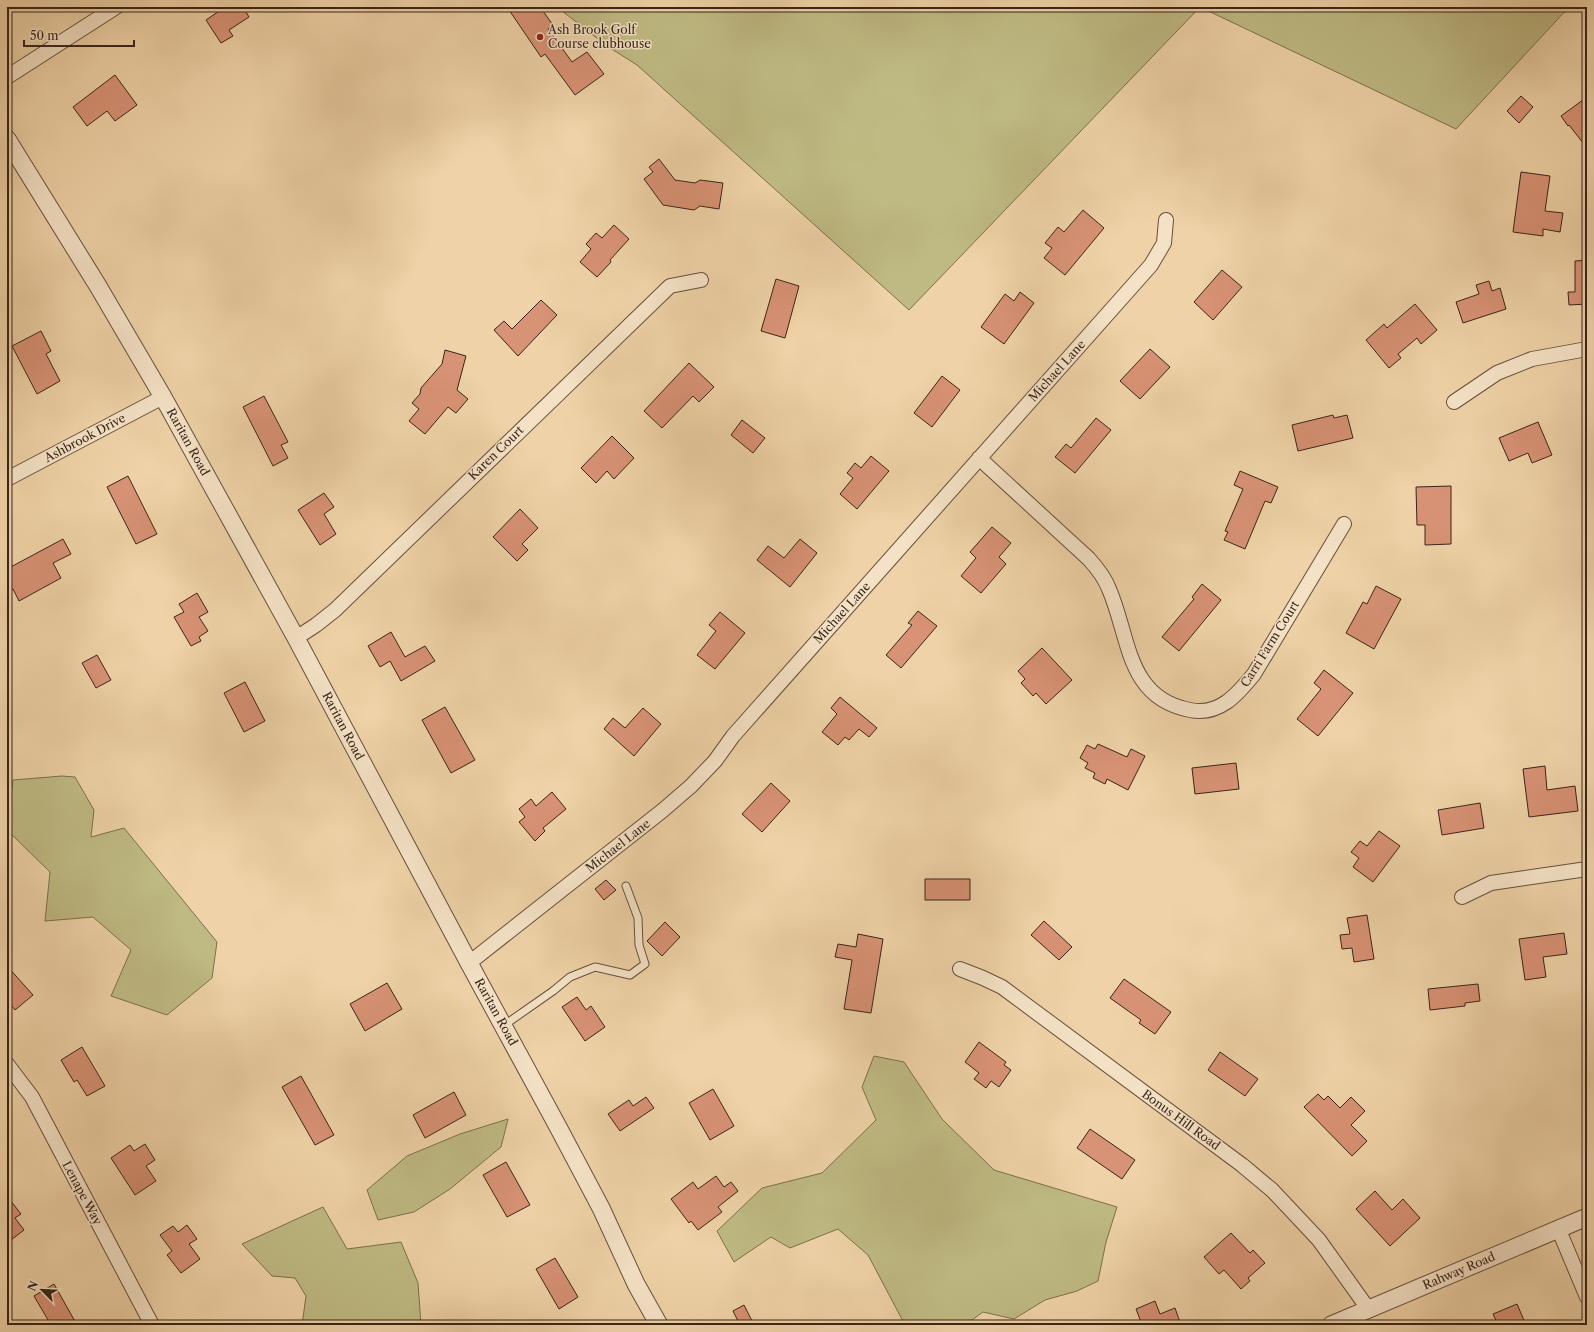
<svg xmlns="http://www.w3.org/2000/svg" width="1594" height="1332" font-family="'Libre Caslon Text',serif">
<rect width="100%" height="100%" fill="#efd2a7"/>
<filter id="stains"><feTurbulence type="fractalNoise" baseFrequency=".005" numOctaves="4"/><feColorMatrix values="0 0 0 0 .2 0 0 0 0 .09 0 0 0 0 .02 0 0 0 .5 -.17"/></filter>
<radialGradient id="worn" r=".72"><stop offset=".6" stop-color="#630" stop-opacity="0"/><stop offset="1" stop-color="#630" stop-opacity=".3"/></radialGradient>
<path fill="#bfba83" stroke="#7c704e" d="M557,7H1569L1456,129L1200,7L909,310L637,65L607,46Z
M62,776L75,777L94,810L91,837L124,828L217,942L212,978L167,1015L111,996L131,950L93,917L45,921L50,872L7,830V820L13,780Z
M874,1056L904,1062L942,1119L994,1170L1117,1207L1106,1242L1098,1281L1077,1291L1045,1300L1014,1319L983,1312L965,1325H905L868,1255L838,1229L790,1248L771,1237L734,1262L717,1231L762,1188L822,1173L876,1120L862,1087Z
M508,1119L501,1147L450,1189L414,1212L378,1220L367,1190L407,1156L460,1134Z
M323,1207L347,1249L401,1242L418,1283L421,1325H302L306,1296L295,1278L272,1276L242,1244Z"/>
<path fill="#d89275" stroke="#3a251a" d="M225,7H243L249,17L229,30L233,36L221,43L206,20Z
M507,7H540L553,25L548,29L572,62L587,52L604,74L575,95L545,54L541,57Z
M115,75L137,105L115,121L107,111L87,126L73,107Z
M1521,96L1533,107L1519,123L1507,111Z
M1587,97V148L1569,125L1568,126L1561,116Z
M659,159L675,180L695,183L700,180L723,183L719,209L700,206L694,210L663,205L644,179L653,172L649,167Z
M1521,172L1550,176L1545,211L1563,213L1560,232L1543,229V236L1513,232Z
M1083,210L1104,228L1065,275L1044,258L1052,248L1045,243L1058,227L1064,232Z
M614,225L629,239L610,260L611,262L597,277L580,262L591,249L586,244L596,233L602,238Z
M1587,260V304L1569,305L1568,292H1575V261Z
M1222,270L1242,287L1213,320L1194,302Z
M776,279L799,286L785,338L761,331Z
M1489,281L1492,291L1500,288L1506,309L1463,323L1456,302L1479,294L1476,285Z
M1020,292L1034,303L1004,344L981,327L1005,294L1014,301Z
M541,300L557,315L518,356L494,330L504,321L512,329Z
M1415,304L1437,330L1421,344L1417,338L1398,354L1401,358L1389,368L1366,340L1384,324L1387,328Z
M41,331L51,351L46,354L60,381L37,394L12,346Z
M1150,349L1170,367L1140,399L1120,381Z
M445,350L466,356L457,390L468,399L456,413L448,407L425,434L409,421L419,409L412,403L420,394L421,388L442,364Z
M689,363L714,387L699,402L693,396L662,428L644,411Z
M942,376L960,390L932,427L914,413Z
M264,396L288,442L281,445L288,458L273,466L243,407Z
M1333,415L1334,418L1347,415L1353,438L1298,451L1292,425Z
M1096,418L1111,430L1075,473L1055,457L1066,444L1071,448Z
M742,420L765,438L753,453L731,435Z
M1538,422L1552,455L1532,463L1528,453L1509,461L1499,438Z
M612,436L634,458L614,479L607,471L596,483L581,468Z
M871,456L889,471L857,509L840,494L853,478L847,473L855,463L861,468Z
M1240,471L1278,487L1271,503L1265,501L1245,549L1224,540L1228,532L1225,531L1243,489L1234,485Z
M128,476L157,534L136,544L107,487Z
M1451,486V544L1425,545V525H1417L1416,487Z
M324,493L334,507L324,514L336,534L320,545L298,510Z
M520,509L538,528L522,544L528,550L517,561L493,537Z
M992,527L1011,543L999,557L1006,564L981,593L961,576L976,558L970,552Z
M63,539L71,554L53,563L61,578L19,601L13,589L7,592V569Z
M800,539L817,553L790,587L757,560L768,546L784,558Z
M1202,584L1221,600L1179,651L1162,637L1194,599L1192,597Z
M1376,586L1401,599L1374,649L1346,633L1363,602L1367,604Z
M197,593L208,612L199,617L208,631L199,637L201,641L191,646L174,617L184,612L179,604Z
M918,611L937,626L901,668L886,655L912,625L908,623Z
M720,612L745,633L715,669L697,655L716,631L709,625Z
M391,632L405,657L425,646L435,661L401,681L390,661L380,667L368,646Z
M1042,648L1072,680L1046,704L1036,693L1033,696L1021,683L1025,679L1018,671Z
M97,655L111,680L96,688L82,663Z
M1324,670L1353,693L1318,736L1297,719L1321,689L1314,683Z
M245,682L265,721L244,732L224,693Z
M840,697L877,728L869,737L859,729L849,740L845,737L838,745L822,732L837,714L831,708Z
M445,707L475,760L451,773L422,720Z
M643,708L661,724L634,756L604,729L613,718L625,728Z
M1098,744L1127,757L1131,749L1145,756L1128,790L1107,779L1105,784L1093,778L1095,773L1085,768L1088,763L1080,758L1087,745L1095,749Z
M1236,763L1239,789L1195,794L1192,768Z
M1545,766L1547,790L1575,786L1578,811L1529,817L1523,769Z
M771,783L790,801L762,832L742,814Z
M552,792L566,809L543,828L545,831L535,841L519,822L525,817L519,809L531,799L536,806Z
M1480,803L1484,828L1442,835L1438,810Z
M1379,831L1400,846L1373,882L1353,867L1359,858L1351,852L1360,841L1367,846Z
M925,879H970V900H925Z
M606,880L616,890L604,900L595,889Z
M1367,915L1374,959L1354,962L1352,948L1342,949L1340,935L1350,934L1347,918Z
M1044,921L1072,947L1059,960L1031,935Z
M665,922L680,937L662,956L647,941Z
M1564,933L1567,954L1543,957L1546,977L1525,980L1519,939Z
M858,934L883,939L871,1013L844,1009L852,960L835,957L838,944L856,947Z
M7,966L33,995L15,1010L7,1000Z
M1124,979L1171,1012L1155,1034L1139,1023L1141,1020L1110,998Z
M387,983L402,1009L365,1031L350,1004Z
M1478,984L1480,1001L1465,1003V1006L1430,1010L1428,989Z
M577,997L586,1010L591,1006L605,1027L585,1041L562,1007Z
M979,1042L1006,1062L1004,1065L1011,1070L999,1087L991,1081L986,1088L974,1079L979,1073L965,1062Z
M82,1047L105,1086L87,1096L77,1080L74,1082L61,1060Z
M1220,1052L1258,1079L1245,1096L1208,1070Z
M301,1076L334,1135L315,1145L282,1087Z
M713,1089L734,1126L710,1140L689,1103Z
M454,1092L466,1115L425,1138L413,1115Z
M1318,1094L1324,1100L1328,1096L1340,1108L1351,1097L1365,1111L1351,1125L1367,1141L1352,1156L1304,1107Z
M646,1097L654,1108L620,1131L608,1114L629,1100L633,1106Z
M1090,1129L1135,1160L1122,1179L1077,1148Z
M145,1144L155,1160L146,1166L156,1181L135,1195L111,1158L130,1145L134,1151Z
M506,1162L530,1205L507,1217L483,1175Z
M716,1176L724,1187L731,1182L738,1191L718,1207L722,1212L698,1230L691,1221L689,1223L671,1199L693,1182L698,1189Z
M1375,1191L1392,1210L1403,1199L1420,1218L1390,1246L1356,1209Z
M7,1196L21,1214L15,1218L24,1230L7,1243Z
M187,1225L197,1239L189,1244L200,1259L181,1273L167,1255L172,1251L160,1235L173,1226L178,1232Z
M1231,1233L1250,1253L1253,1250L1265,1263L1248,1278L1250,1281L1241,1289L1224,1270L1219,1274L1204,1257Z
M555,1258L578,1297L559,1309L536,1269Z
M54,1284L77,1325H51L34,1296Z
M1155,1301L1160,1314L1175,1308L1181,1325H1135L1141,1322L1136,1309Z
M1517,1304L1526,1325H1498L1493,1314Z
M744,1305L754,1325H740L733,1311Z"/>
<g fill="none" stroke-linecap="round" stroke-linejoin="round">
<g stroke="#67503d" stroke-width="9">
<path id="service" d="M503,1026L553,991L570,977L595,967L630,975L645,964L639,945L638,918L626,886"/>
</g>
<g stroke="#67503d" stroke-width="16">
<path id="minor" d="M7,77L116,7
M1454,402L1497,373L1532,359L1587,349
M979,458L1089,559C1097,568 1105,578 1109,589C1130,637 1126,698 1190,710C1219,716 1237,695 1254,674L1344,524
M7,479L163,397
M296,638L316,625L335,610L670,286L701,280
M1462,897L1491,883L1587,869
M469,963L662,811L691,786L715,761L733,736L1151,265L1164,243L1166,220
M960,969L983,978L1002,987L1242,1165L1272,1190L1319,1240L1369,1310
M7,1064L32,1097L152,1325
M1558,1228L1587,1297"/>
</g>
<g stroke="#67503d" stroke-width="19">
<path id="tertiary" d="M7,139L98,286L163,397L296,638L469,963L557,1125L601,1208L636,1284L659,1325
M1331,1325L1587,1217"/>
</g>
<use href="#service" stroke="#f5e2c6" stroke-width="7"/>
<use href="#minor" stroke="#f5e2c6" stroke-width="14"/>
<use href="#tertiary" stroke="#f5e2c6" stroke-width="17"/>
</g>
<circle fill="#8f2418" stroke="#f5e2c6" stroke-width="1.5" cx="540" cy="37" r="4"/>
<g text-anchor="middle" stroke-width="3" stroke-linejoin="round" paint-order="stroke">
<g font-size="12" fill="#3a251a" stroke="#f5e2c6" text-anchor="start">
<text x="548" y="34">Ash Brook Golf<tspan x="548" dy="14">Course clubhouse</tspan></text>
</g>
<g font-size="12" fill="#3a251a" stroke="#f5e2c6">
<text transform="translate(1057 371) rotate(-48)" y="4">Michael Lane</text>
<text transform="translate(85 438) rotate(-28)" y="4">Ashbrook Drive</text>
<text transform="translate(188 442) rotate(61)" y="4">Raritan Road</text>
<text transform="translate(496 453) rotate(-44)" y="4">Karen Court</text>
<text transform="translate(842 613) rotate(-48)" y="4">Michael Lane</text>
<text transform="translate(1270 644) rotate(-58)" y="4">Carri Farm Court</text>
<text transform="translate(343 726) rotate(62)" y="4">Raritan Road</text>
<text transform="translate(618 846) rotate(-38)" y="4">Michael Lane</text>
<text transform="translate(496 1012) rotate(61)" y="4">Raritan Road</text>
<text transform="translate(1181 1120) rotate(36)" y="4">Bonus Hill Road</text>
<text transform="translate(82 1193) rotate(62)" y="4">Lenape Way</text>
<text transform="translate(1459 1271) rotate(-23)" y="4">Rahway Road</text>
</g>
</g>
<rect width="1594" height="1332" fill="none" stroke="#efd2a7" stroke-width="24"/>
<rect x="8" y="8" width="1578" height="1316" fill="none" stroke="#3a251a" stroke-width="2"/>
<rect x="12" y="12" width="1570" height="1308" fill="none" stroke="#3a251a"/>
<g transform="translate(42 1290) rotate(294)" stroke="#f5e2c6" stroke-width="3" paint-order="stroke">
<path d="M0-3L7 15L0 10L-7 15Z" fill="#3a251a"/>
<text y="-6" font-size="11" font-weight="bold" text-anchor="middle" fill="#3a251a">N</text>
</g>
<path d="M24 40v6h110v-6" fill="none" stroke="#3a251a" stroke-width="2"/>
<text x="30" y="40" font-size="12" fill="#3a251a" stroke="#f5e2c6" stroke-width="3" paint-order="stroke">50 m</text>
<rect width="100%" height="100%" filter="url(#stains)"/>
<rect width="100%" height="100%" fill="url(#worn)"/>
</svg>
